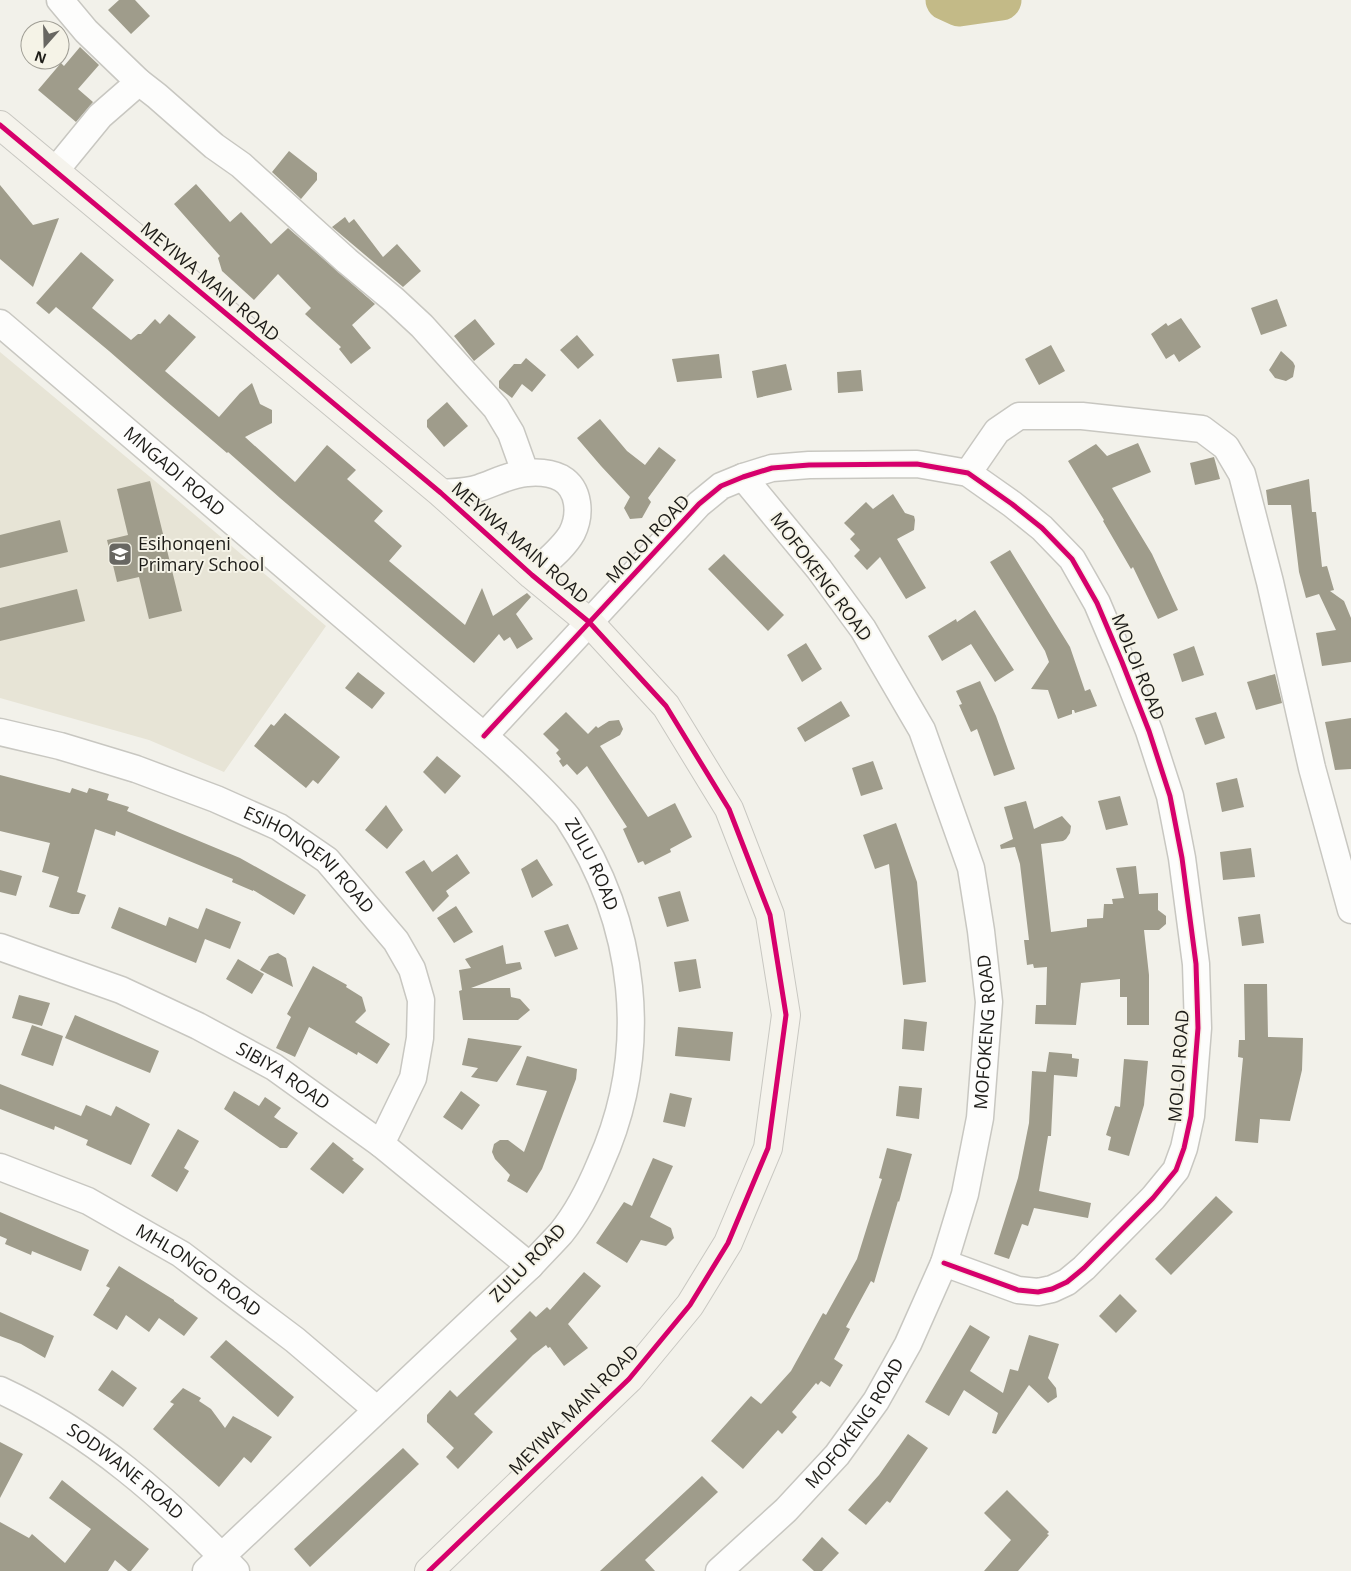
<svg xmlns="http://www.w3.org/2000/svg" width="1351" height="1571" font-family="'Open Sans',sans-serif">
<rect width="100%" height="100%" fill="#f2f1ea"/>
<path fill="#e7e4d6" d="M0,352L155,481L326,626L224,772L149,740L0,698Z"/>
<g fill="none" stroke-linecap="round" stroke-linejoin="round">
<path stroke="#c3ba87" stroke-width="41" d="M946,0L959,6L1001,0"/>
</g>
<path fill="#9f9c8b" d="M119,0H135L150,16L131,34L108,10Z
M80,47L99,65L78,89L93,102L76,122L38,90L61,63L64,66Z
M289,151L317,173V180L301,199L272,172Z
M196,184L230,222L241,212L271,244L288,228L375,304L352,325L371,348L351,364L339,349L341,347L305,314L311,308L278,274L254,300L222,271L218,258L220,256L174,204Z
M0,185L33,225L59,218L33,287L0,259Z
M345,217L349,223L354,219L383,257L397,244L421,271L403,287L332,227Z
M81,252L114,280L92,308L131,340L138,334H141L155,319L160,324L169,314L196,337L165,371L219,417L240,393L252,383L260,404L272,410V423L245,437L295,482L327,445L356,470L347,479L383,511L374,521L402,546L389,561L465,625L482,588L493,616L527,593L531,597L516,614L533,639L517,649L510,637L504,641L499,634L474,663L280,498L228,452L227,453L165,400L109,351L56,307L49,314L36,303Z
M1277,299L1287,326L1261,335L1251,308Z
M1181,318L1201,347L1179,362L1174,354L1166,359L1151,334L1166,323L1168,326Z
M475,319L495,344L474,361L454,336Z
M577,335L594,355L578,369L560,350Z
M1051,345L1065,371L1039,385L1025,359Z
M1281,351L1293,362L1295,366L1293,377L1286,381L1275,378L1269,370Z
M719,354L722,378L677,382L672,359Z
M526,358L546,375L532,392L522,384L512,398L499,388V381L514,364H521Z
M786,364L792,390L757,398L752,371Z
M861,370L863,391L838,393L837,372Z
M447,402L468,426L444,447L427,427V420Z
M600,419L627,451L645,465L659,447L676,460L648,498L651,502L642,518L630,519L624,508L630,497L601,466L577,438Z
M1138,443L1151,472L1112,488L1152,554L1178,610L1158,619L1133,567L1131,569L1103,521L1104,520L1068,461L1096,444L1107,456Z
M1214,457L1220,479L1195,485L1190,463Z
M1309,479L1312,512H1316L1322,567L1327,566L1334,590L1330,591L1344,601L1351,618V662L1322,666L1316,633L1336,630L1319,594L1306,598L1299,572L1291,505H1268L1266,490Z
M150,481L182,611L149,619L139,577L117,582L107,540L128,535L117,489Z
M893,494L905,513L914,516L915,520L914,530L897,539L926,588L906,599L880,557L867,570L854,556L860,550L850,539L855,534L844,523L866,502L873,509Z
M60,520L68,552L0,568V535Z
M1010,550L1070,647L1085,691L1090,689L1097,706L1075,713L1074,710H1072V714L1058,719L1048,690L1031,689L1049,662L1045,651L990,562Z
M724,554L784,615L768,631L708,569Z
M77,589L85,621L0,641V608Z
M975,610L1014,670L995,682L971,644L942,661L928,636L956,619L957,622Z
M806,643L822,669L802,682L787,655Z
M1194,646L1204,675L1182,682L1173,654Z
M358,672L385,693L372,709L345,688Z
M1275,674L1282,703L1256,710L1247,682Z
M980,681L996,716L1015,769L994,776L977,729L971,732L959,705L962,704L956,691Z
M841,701L850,716L805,742L797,728Z
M566,712L588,734L596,726L598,728L609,721L619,720L623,729L620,735L600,746L648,817L675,803L692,837L670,849L671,852L645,865L643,861L638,863L623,829L627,827L587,766L577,775L567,764L563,767L559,761L561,759L556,753L559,750L543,734Z
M1216,712L1225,738L1205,745L1195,718Z
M285,713L340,757L318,784L313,780L306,788L254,746L271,724L274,726Z
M1351,718V769L1335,770L1325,722Z
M437,756L461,776L445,794L423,772Z
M873,761L883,789L861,796L852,768Z
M0,775L70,793L72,788L87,793L89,788L109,794L107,800L129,807L127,811L240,858L306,895L294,915L253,890V891L232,882L233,879L116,831L115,836L95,829L77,892L86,895L79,914H72L49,907L59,877L42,872L50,843L0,831Z
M1237,778L1244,807L1222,812L1216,783Z
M1120,796L1128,825L1106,830L1098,801Z
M1026,801L1034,829L1062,816L1071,826L1070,833L1066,839L1063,841L1041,844L1051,932L1087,927V919L1103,918L1104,904H1113L1112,899L1124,898L1116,868L1136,866L1139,894L1158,893V910L1166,916V924L1159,930H1144L1149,975V1025H1127V997H1120V979L1081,983L1076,1025L1035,1024L1036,1005H1046L1047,967L1034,968L1033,964L1027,965L1024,940H1029L1020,864L1015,847L1001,849L1000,845L1013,839L1004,807Z
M386,805L403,830L387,849L365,830Z
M896,823L917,882L926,982L903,985L889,864L875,869L863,835Z
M1251,848L1255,877L1223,880L1220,852Z
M457,854L470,873L446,891L449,896L433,912L405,872L424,860L432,872Z
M537,859L553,885L532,898L521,869Z
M0,870L22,876L16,896L0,892Z
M680,891L689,921L667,927L658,897Z
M456,906L473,932L454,943L437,918Z
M119,907L166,926L169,917L198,929L206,908L241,922L230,949L205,939L196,963L111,928Z
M1260,914L1264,943L1242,946L1238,917Z
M568,924L578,949L555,957L544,931Z
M503,945L506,964L520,962L522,969L471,988H510L511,997L520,999L530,1010L518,1020H463L459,991L462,990L459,970L471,968L465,959Z
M278,953L286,958L293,987L260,970L269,956Z
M238,959L264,974L252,994L226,979Z
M696,959L701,988L679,992L674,962Z
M313,966L347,985L346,987L362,997L366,1011L355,1022L390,1044L377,1064L358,1052L357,1055L309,1027L295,1057L276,1048L291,1017L287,1014Z
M1244,984H1267L1268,1037L1303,1038L1302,1070L1290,1121L1260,1119L1258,1143L1235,1141L1243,1058L1238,1057L1239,1040H1245Z
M19,995L50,1003L42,1026L12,1018Z
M75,1015L159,1051L150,1073L65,1038Z
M904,1019L927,1022L924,1051L902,1049Z
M32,1025L63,1036L53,1066L21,1055Z
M678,1027L733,1032L730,1061L675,1056Z
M468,1038L522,1046L497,1082L471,1077L478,1068L462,1065Z
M1049,1052L1072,1054V1058L1079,1059L1077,1077L1054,1075L1051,1136H1048L1039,1191L1091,1203L1088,1218L1034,1208L1028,1226L1022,1224L1009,1259L994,1254L1018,1178L1029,1123L1032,1071L1046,1072Z
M527,1056L577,1069L576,1079L542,1169L527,1193L507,1181L510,1175L495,1159L492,1152L494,1144L500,1140H508L524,1152L547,1091L516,1085Z
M1124,1059L1148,1061L1144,1105L1129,1156L1108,1150L1111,1137L1106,1135L1115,1106L1120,1107Z
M0,1084L81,1116L86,1105L111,1116L116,1106L150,1124L131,1165L86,1145L88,1140L55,1126L54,1130L0,1109Z
M899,1086L922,1088L919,1119L896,1116Z
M234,1091L259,1106L265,1097L281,1108L274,1117L298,1133L287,1148H280L224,1109Z
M461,1091L480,1105L462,1130L443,1117Z
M670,1093L692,1098L685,1127L663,1122Z
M178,1129L199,1141L184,1168L189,1171L177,1192L151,1176Z
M333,1142L354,1159L352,1160L364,1169L343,1194L310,1169Z
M887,1148L912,1154L899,1202L898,1201L874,1283L871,1281L846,1327L850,1329L834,1359L843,1365L830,1387L821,1381L818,1385L816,1383L792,1412L797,1417L782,1434L778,1430L743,1469L711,1441L751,1396L761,1404L791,1371L823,1313L826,1315L857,1259L882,1179L879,1178Z
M653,1158L673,1166L650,1217L671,1228L674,1238L666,1246L641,1240L627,1263L596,1243L624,1202L632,1206Z
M1216,1196L1233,1212L1171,1275L1155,1259Z
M0,1212L89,1250L81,1271L32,1251L31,1255L5,1244L7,1239L0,1236Z
M119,1266L174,1300V1301L198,1318L184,1336L159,1318L149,1332L126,1315L117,1330L93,1315L110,1288L106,1286Z
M584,1272L601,1286L568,1324L588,1348L564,1366L550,1347L548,1348L546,1345L533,1355L474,1414L493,1432L458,1469L446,1457L454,1448L427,1422V1415L450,1390L457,1397L517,1339L510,1331L530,1311L536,1317L547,1307L550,1310Z
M1120,1294L1137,1311L1116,1333L1099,1316Z
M0,1312L54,1336L45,1358L21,1344L0,1336Z
M970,1325L990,1337L970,1371L1003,1393L1010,1369L1018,1371L1029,1335L1059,1344L1048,1378L1056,1388L1057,1397L1048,1403L1029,1385L996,1434L992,1433L998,1413L964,1390L949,1416L925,1402Z
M226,1340L294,1397L278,1417L210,1357Z
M112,1370L137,1388L123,1407L98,1390Z
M183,1388L201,1398L199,1401L211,1409L225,1428L233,1416L272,1437L251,1463L244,1457L219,1487L153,1429L174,1404L170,1402Z
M908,1434L928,1448L890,1503L887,1501L866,1525L848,1510L879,1475Z
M0,1442L23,1454L0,1498Z
M403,1448L419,1464L310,1567L294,1549Z
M702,1476L718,1492L645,1560L655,1571H600Z
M62,1480L149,1549L131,1571H128L115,1560L108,1571H0V1522L29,1538L32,1534L65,1563L91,1529L49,1498Z
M1007,1490L1049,1532L1047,1534L1049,1535L1018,1571H984L1011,1540L984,1513Z
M822,1537L839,1553L822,1571H814L802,1560Z"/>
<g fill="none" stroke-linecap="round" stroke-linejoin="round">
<g stroke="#c8c7c1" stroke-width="29">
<g id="street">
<path d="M60,0L86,31L139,82L157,96L214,146L241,165L347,261L394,300L422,326L496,408L511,433L525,472"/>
<path d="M55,171L100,116L139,82"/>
<path id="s1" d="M0,323L484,736C507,756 529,776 550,798C556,805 563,811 568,818C636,922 652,1049 600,1164C590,1188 578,1212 561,1233C551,1244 540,1255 530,1266L206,1571"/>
<path d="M968,473L997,431L1019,416H1082L1202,429L1226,447L1242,474L1270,582L1312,768L1351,910"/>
<path d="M441,493C454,492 467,492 479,488C494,483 511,474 527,473C537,472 551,473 561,478C580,489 581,515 572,533C563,549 545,562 532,575"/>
<path id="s2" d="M0,732L60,746L136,769L216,799L279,827L327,860L396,941L412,969L421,1000L420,1038L413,1078L381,1144"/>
<path d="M484,736L699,504L721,486L743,477L772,468L809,465L917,464L968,473L1012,504L1042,528L1072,559L1097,603L1122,662L1149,731L1170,796L1182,858L1196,964L1198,1028L1191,1116L1184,1148L1176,1170L1153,1198L1084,1268L1067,1282L1052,1289L1038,1292L1018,1290L944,1263"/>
<path id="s3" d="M0,947L121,990L198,1026L274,1067L381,1144L530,1266"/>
<path id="s4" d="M0,1167L88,1201L181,1254L295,1340L376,1409"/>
<path id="s5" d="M0,1390C91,1432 167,1499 236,1571"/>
<path id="s6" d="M719,1571L786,1510L837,1455L876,1401L908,1344L944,1263L965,1194L980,1118L989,1002L981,931L971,868L922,730L863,629L819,569L743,477"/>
</g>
</g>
<g stroke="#c8c7c1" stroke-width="30">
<path id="secondary" d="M0,125L441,493L532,575L589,622L666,706L729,809L770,915L786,1015L768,1148L728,1243L690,1305L629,1379L429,1571"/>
</g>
<use href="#street" stroke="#fdfdfc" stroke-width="26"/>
<use href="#secondary" stroke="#f5f3ec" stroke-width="28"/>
<g stroke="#f5f3e7" stroke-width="8">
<path id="cycleway" d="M0,125L441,493L532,575L589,622L666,706L729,809L770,915L786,1015L768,1148L728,1243L690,1305L629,1379L429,1571
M484,736L699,504L721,486L743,477L772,468L809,465L917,464L968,473L1012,504L1042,528L1072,559L1097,603L1122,662L1149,731L1170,796L1182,858L1196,964L1198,1028L1191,1116L1184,1148L1176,1170L1153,1198L1084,1268L1067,1282L1052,1289L1038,1292L1018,1290L944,1263"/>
</g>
<use href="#cycleway" stroke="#d6006c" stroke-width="5"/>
</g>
<defs>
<g id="school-square" transform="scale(1.25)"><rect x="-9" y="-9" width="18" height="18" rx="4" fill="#686762" stroke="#f5f3e7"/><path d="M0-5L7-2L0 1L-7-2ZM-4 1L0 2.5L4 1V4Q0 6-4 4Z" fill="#fff"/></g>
</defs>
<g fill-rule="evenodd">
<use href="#school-square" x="120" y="554"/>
</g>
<g text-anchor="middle" stroke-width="4" stroke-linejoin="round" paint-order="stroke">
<g font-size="18" fill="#1d1c18" stroke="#f5f3e7">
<text transform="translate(210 282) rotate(40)" y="6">MEYIWA MAIN ROAD</text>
<text dy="6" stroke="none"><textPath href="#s1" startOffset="229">MNGADI ROAD</textPath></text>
<text transform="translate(648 539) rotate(-47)" y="6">MOLOI ROAD</text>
<text transform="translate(520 543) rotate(41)" y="6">MEYIWA MAIN ROAD</text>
<text transform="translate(821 577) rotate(53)" y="6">MOFOKENG ROAD</text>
<text transform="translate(1138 667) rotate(68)" y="6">MOLOI ROAD</text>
<text dy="6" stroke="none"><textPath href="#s2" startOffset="339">ESIHONQENI ROAD</textPath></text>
<text dy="6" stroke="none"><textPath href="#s1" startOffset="806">ZULU ROAD</textPath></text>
<text dy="6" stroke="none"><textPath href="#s6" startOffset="622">MOFOKENG ROAD</textPath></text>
<text transform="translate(1179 1066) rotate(-86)" y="6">MOLOI ROAD</text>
<text dy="6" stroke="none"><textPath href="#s3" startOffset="312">SIBIYA ROAD</textPath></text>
<text transform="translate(528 1263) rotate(-46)" y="6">ZULU ROAD</text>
<text dy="6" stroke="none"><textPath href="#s4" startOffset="225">MHLONGO ROAD</textPath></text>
<text transform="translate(574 1410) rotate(-45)" y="6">MEYIWA MAIN ROAD</text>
<text dy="6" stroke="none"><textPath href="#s6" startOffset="202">MOFOKENG ROAD</textPath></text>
<text dy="6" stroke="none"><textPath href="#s5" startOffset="150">SODWANE ROAD</textPath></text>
</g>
<g font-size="18" fill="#1d1c18" stroke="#f5f3e7" text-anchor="start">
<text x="138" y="550">Esihonqeni<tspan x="138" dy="21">Primary School</tspan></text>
</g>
</g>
<g transform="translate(45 45) rotate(200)"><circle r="24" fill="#f5f3e7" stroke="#9f9d94"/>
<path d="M0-4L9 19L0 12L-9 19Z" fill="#686762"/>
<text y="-8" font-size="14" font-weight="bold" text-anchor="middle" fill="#1d1c18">N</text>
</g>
</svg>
